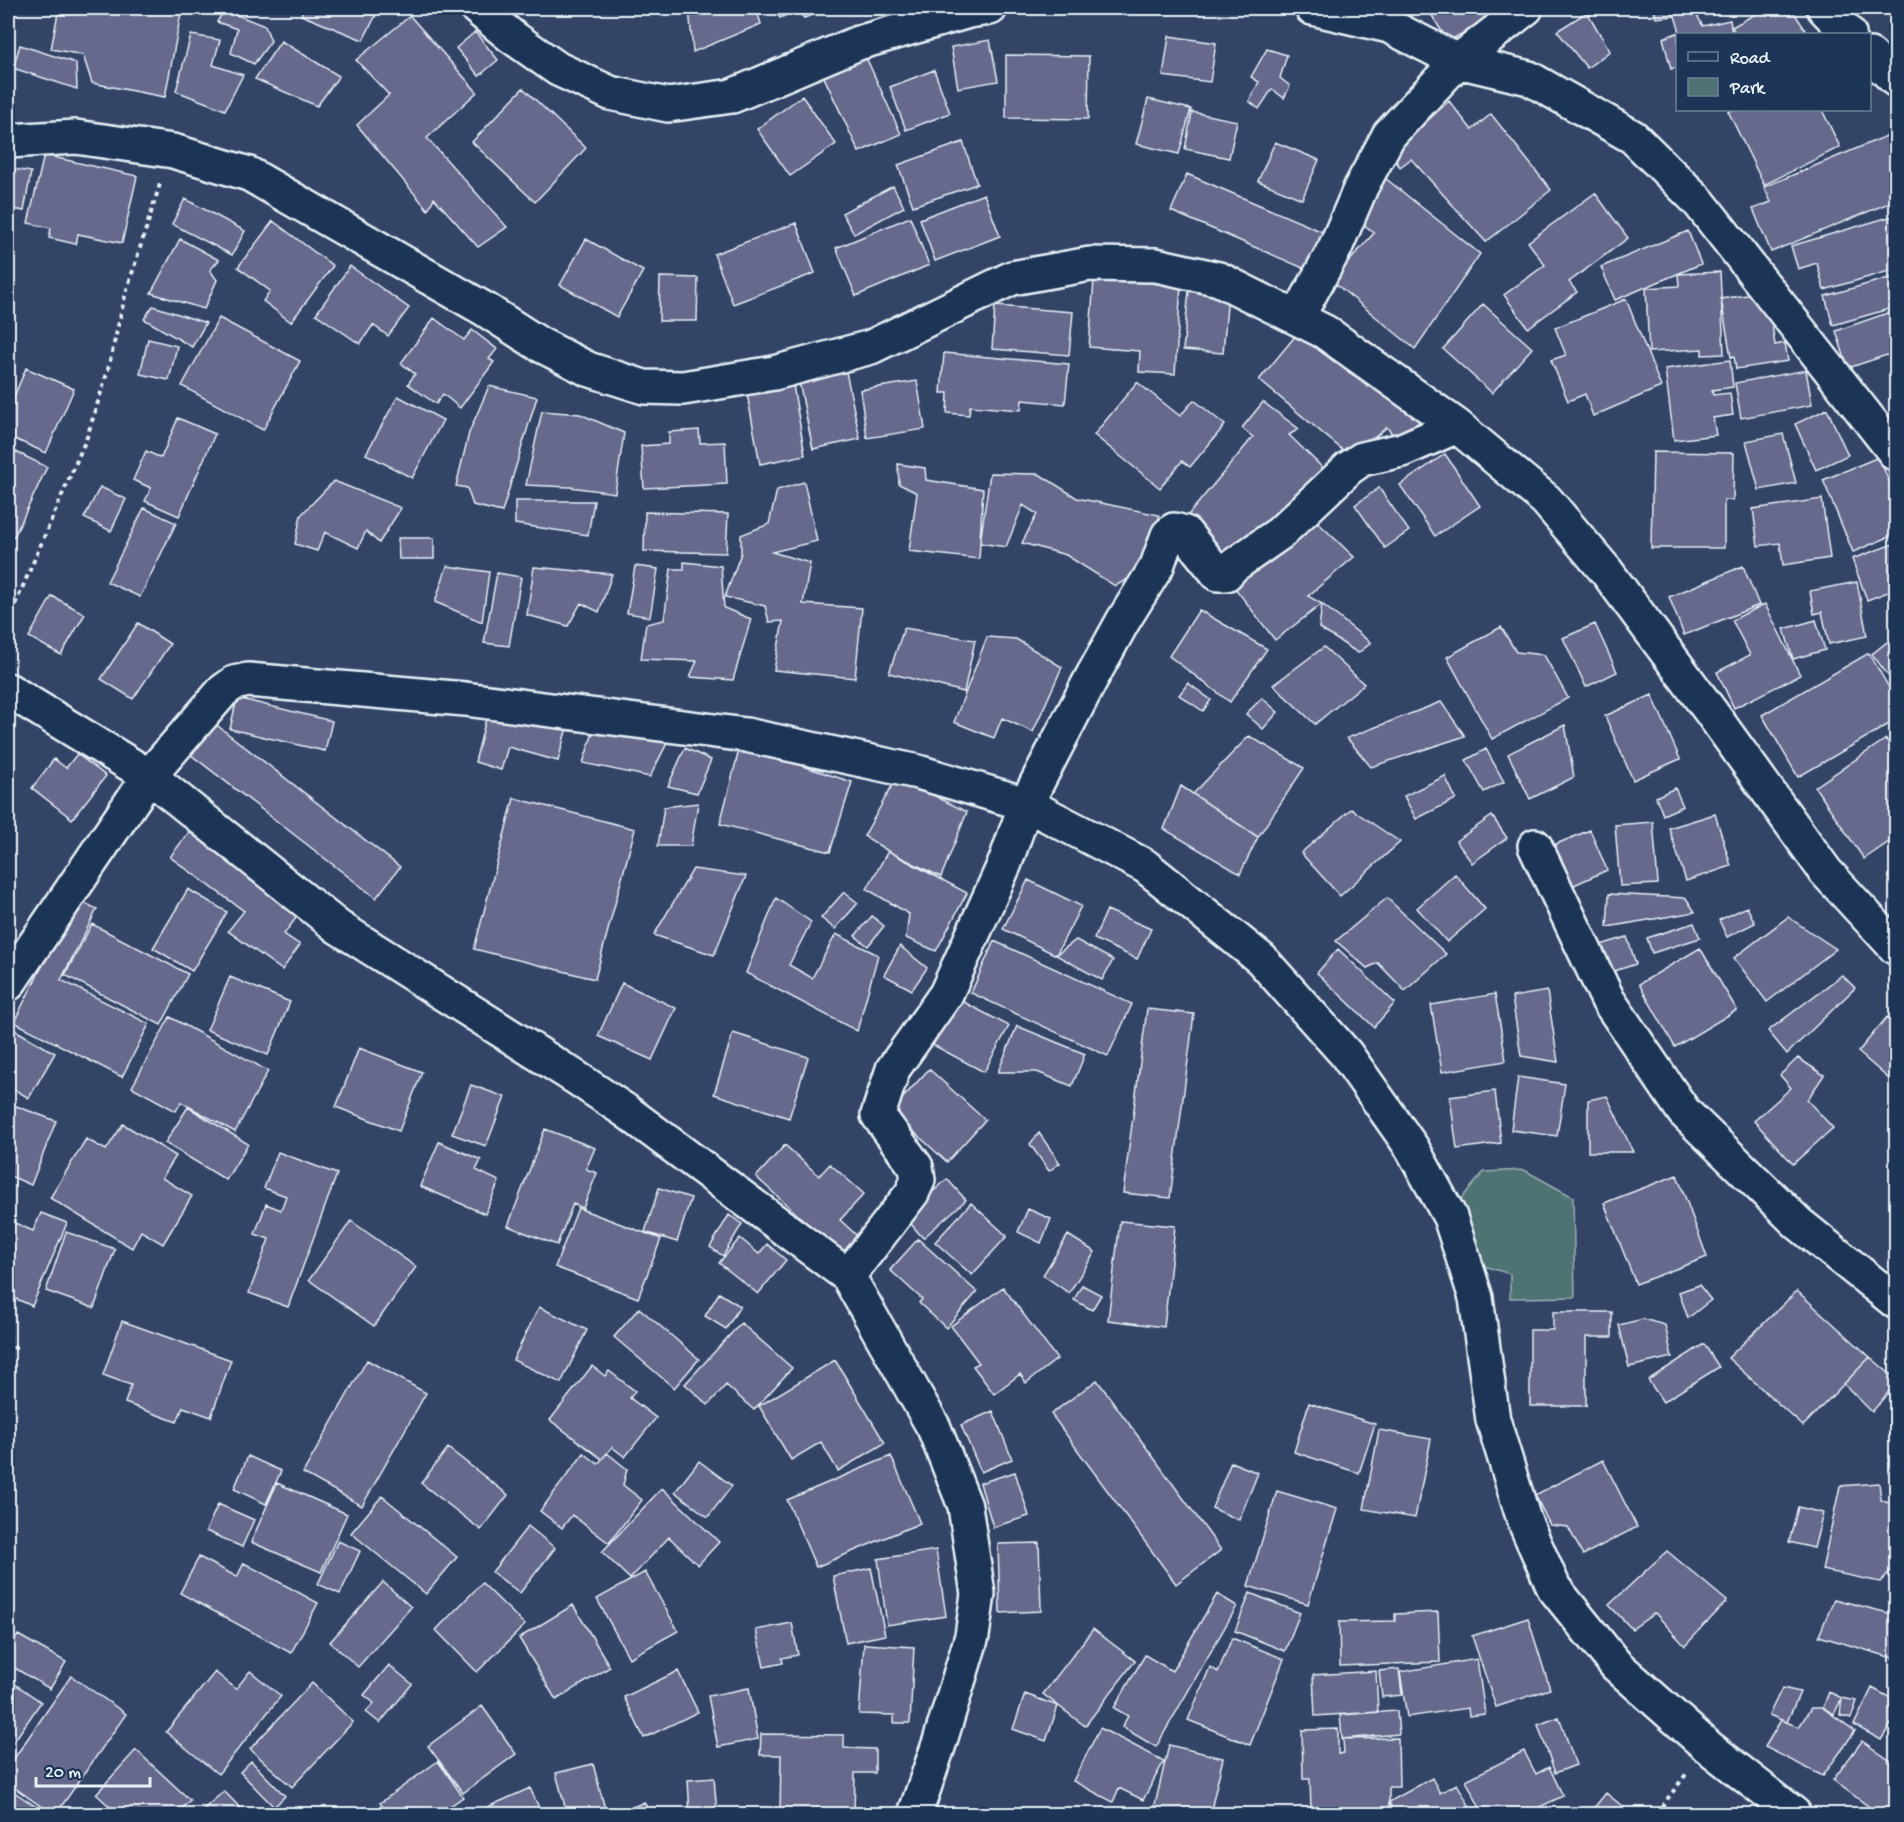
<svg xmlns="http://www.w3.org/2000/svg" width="1904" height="1822" font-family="'Gochi Hand',sans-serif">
<rect width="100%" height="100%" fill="#334467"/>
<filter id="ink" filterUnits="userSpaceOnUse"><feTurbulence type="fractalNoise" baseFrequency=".0167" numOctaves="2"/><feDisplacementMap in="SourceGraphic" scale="12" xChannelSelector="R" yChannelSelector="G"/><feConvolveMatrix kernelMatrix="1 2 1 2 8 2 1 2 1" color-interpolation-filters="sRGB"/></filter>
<g filter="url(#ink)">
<path fill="#507272" stroke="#9cb2b5" stroke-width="1.5" d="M1524,1170L1573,1197L1575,1297L1510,1298V1274L1471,1262L1450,1212L1484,1172Z"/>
<path fill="#66678c" stroke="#e8f1f8" stroke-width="1.5" d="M59,8H182L165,97L92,83L83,55L51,49Z
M304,8H337L376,15L363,40L301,15Z
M689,8H756L761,24L693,52Z
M772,8H831L804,18L797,10L780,18Z
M1427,8H1480L1490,19L1448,41Z
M1654,8H1693L1703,26L1730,20L1732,34H1678V67L1671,69L1663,38L1680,32L1675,16L1656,18Z
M1702,8H1738L1705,15Z
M1766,8H1791L1808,34H1736L1732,27Z
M224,10L265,26L271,41L254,64L231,53L237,29L217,22Z
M1587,12L1610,51L1587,68L1557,31Z
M410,16L477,92L427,138L507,227L478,247L434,198L428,210L357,125L389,95L356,60Z
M475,32L498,60L479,76L456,48Z
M191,35L220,40L213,65L243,75L225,110L176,91Z
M1169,36L1216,43L1210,82L1163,76Z
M990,40L998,81L958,88L951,47Z
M281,41L339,76L317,106L255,79Z
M20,45L76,63L77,89L13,68Z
M1267,49L1287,55L1280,78L1290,86L1284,98L1272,89L1259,109L1249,101L1259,82L1251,77Z
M865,55L901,134L859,152L823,75Z
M1006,55L1089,56L1088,119L1006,118Z
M934,70L950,113L906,130L890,87Z
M523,88L586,148L535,202L472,142Z
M802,96L836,144L790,176L757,129Z
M1148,99L1191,109L1179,154L1136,144Z
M1449,101L1472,130L1491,114L1551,190L1486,242L1411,159L1400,167L1391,154Z
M1732,110H1822L1840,147L1764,185L1728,111Z
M1192,112L1237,121L1229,158L1185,149Z
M1896,132V200L1771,252L1753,209L1771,202L1764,187Z
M963,142L977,184L913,206L898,165Z
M1275,142L1319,160L1302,199L1258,181Z
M44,155L137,176L122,243L78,234L76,244L49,238L51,228L28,223Z
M8,168L31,172L24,211L8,208Z
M1187,174L1332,236L1317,274L1171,211Z
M1385,178L1480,254L1415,349L1332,281L1374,233L1354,216Z
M893,186L904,207L854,234L842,213Z
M1595,193L1628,238L1569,282L1577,292L1528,328L1504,295L1545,265L1528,242Z
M984,194L1000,236L935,261L920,219Z
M185,199L245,231L232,255L172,224Z
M1896,215V269L1824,290L1817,263L1798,269L1791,246Z
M910,217L929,265L856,296L836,248Z
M273,221L333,266L291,322L263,301L270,291L238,267Z
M796,223L815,273L733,304L714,254Z
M1688,231L1701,264L1615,300L1601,267Z
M180,239L219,260L210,270L217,280L204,309L151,293Z
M586,239L643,271L617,317L560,285Z
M350,266L409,308L388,336L373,325L360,344L316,314Z
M1720,272L1724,354L1702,355V349L1649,352L1646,288L1679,286L1678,274Z
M1896,276V307L1833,325L1825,296Z
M660,277L698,278L697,321H659Z
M1094,280L1181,285L1175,374L1139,372L1140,351L1089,347Z
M1189,291L1228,294L1223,353L1183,350Z
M1767,292L1775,345L1785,343L1788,361L1736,369L1734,356L1731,357L1721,299Z
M1626,299L1661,387L1593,416L1585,394L1568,401L1551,360L1566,355L1555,328Z
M1483,304L1532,348L1492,393L1443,349Z
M153,306L206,323L192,347L144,319Z
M995,306L1073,312L1069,355L992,349Z
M1896,310V352L1848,368L1836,331Z
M219,318L300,361L263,430L182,386Z
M434,318L464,340L472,330L497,349L489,359L494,362L460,408L443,394L436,404L408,384L415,374L401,363Z
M1297,334L1368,387L1385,383L1433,417L1403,448L1387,427L1351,457L1259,380Z
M148,339L177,346L169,380L140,374Z
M944,353L1069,364L1065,404L1022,400L1021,410L970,406L969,415L947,413L948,393H941Z
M1730,360L1733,387L1712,390L1713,395L1730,393L1733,415L1713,418L1716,435L1674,440L1665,369Z
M845,367L860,439L813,449L798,377Z
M26,368L74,389L46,453L8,436V411Z
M1806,370L1812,405L1741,418L1735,383Z
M917,381L925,429L867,438L860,390Z
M1137,382L1180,416L1194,400L1225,425L1190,467L1182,461L1160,488L1094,435Z
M793,385L805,455L760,464L747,393Z
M489,386L537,397L502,512L473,505L467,488L456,486L469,433Z
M398,396L443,420L412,478L366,454Z
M1263,402L1299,429L1289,435L1334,479L1225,568L1184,520L1253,437L1242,428Z
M1827,409L1848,455L1816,470L1795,424Z
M542,411L580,414L624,433L615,493L570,487L526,485Z
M178,418L215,434L179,516L145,501L151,488L133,480L146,451L161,458Z
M699,430L700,443L725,442L727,484L644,488L641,446L669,444V432Z
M1783,434L1796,483L1759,490L1746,441Z
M8,448L47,467L14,537L8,534Z
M1653,452L1734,453L1733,500H1724V548H1651Z
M1445,454L1480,506L1435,536L1400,485Z
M1879,457L1896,499V534L1853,552L1823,480Z
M898,464L925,468L926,480L983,489L979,559L909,551L917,493L899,484Z
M990,473L1039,474L1077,498L1159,515L1156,564L1115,586L1066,555L1022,543L1037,514L1023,505L1006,547L980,543Z
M334,481L401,508L379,543L366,531L358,548L325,532L317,551L295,544L301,515Z
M804,482L817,541L772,552L810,563L803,604L862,608L855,678L774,670L783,621L769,622L765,606L725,597L741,553V535L769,524L777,490Z
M100,487L126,499L111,531L84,518Z
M1379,488L1409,531L1385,548L1355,505Z
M1822,499L1830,558L1783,565L1780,543L1758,546L1753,509Z
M515,501H594L588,535L515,524Z
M144,508L176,523L140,597L107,582Z
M645,512L728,514L726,553L644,551Z
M1312,517L1354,557L1308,596L1322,604L1275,640L1228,579Z
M398,538H434V559H399Z
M1896,543V589L1867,600L1852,559Z
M684,562L721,566L724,608L751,619L733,680L690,677L697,661L641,659L646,624L664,620L671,569H684Z
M447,566L489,572L482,622L435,602Z
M635,566L658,569L650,617L627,613Z
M1743,566L1759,605L1684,635L1669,597Z
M534,567L612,574L599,612L581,603L568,626L527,615Z
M497,573L521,577L509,646L484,643Z
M1857,582L1867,636L1829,644L1822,612L1814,614L1810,591Z
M52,596L85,614L61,655L29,637Z
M1322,604L1371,643L1358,653L1319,628Z
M1765,604L1800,675L1734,708L1717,672L1750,655L1732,620Z
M1199,610L1267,649L1230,702L1169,656Z
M1816,620L1825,650L1793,659L1784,629Z
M138,623L170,644L133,699L101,679Z
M1595,624L1617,672L1586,687L1563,638Z
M1501,627L1516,652L1544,655L1568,698L1492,739L1447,657Z
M904,628L975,640L964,692L889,673Z
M1896,635V686L1872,654Z
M987,637L1016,639L1062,667L1033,732L1002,718L994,738L954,722Z
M1324,647L1364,684L1315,724L1273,685Z
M1869,653L1896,700V720L1798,777L1762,715Z
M1188,683L1211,700L1203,711L1179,695Z
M1652,695L1680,759L1633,780L1605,716Z
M237,698L332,721L325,751L230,729Z
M1262,698L1278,712L1263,729L1246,714Z
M1441,702L1465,736L1371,767L1347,738Z
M489,707L567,727L558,761L508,747L501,770L475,762Z
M597,721L670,737L650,777L583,763Z
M214,723L400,867L376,898L190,754Z
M1565,725L1574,777L1530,799L1508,754Z
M1249,736L1304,768L1258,837L1193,794Z
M1886,739L1896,755V837L1864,859L1815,787Z
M740,746L852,782L830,852L720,824Z
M685,748L711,760L697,793L668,786Z
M1486,749L1504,782L1484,792L1466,760Z
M77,754L106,776L72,819L32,788L54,759L66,768Z
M1445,776L1456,799L1416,819L1404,796Z
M897,777L967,812L941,877L888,851L864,836Z
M1181,786L1258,837L1240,874L1164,829Z
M1675,788L1683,806L1663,815L1656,797Z
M514,798L635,829L595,979L474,949Z
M698,803L691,846H658L664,807Z
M1351,809L1400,842L1340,896L1301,853Z
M1715,814L1731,866L1686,881L1669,828Z
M1492,816L1507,838L1472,863L1456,841Z
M1653,822L1658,884L1620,886L1615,825Z
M1590,830L1607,870L1572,886L1554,845Z
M189,832L299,914L284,934L300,945L282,970L228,931L244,911L170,857Z
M888,851L967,893L936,951L906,938L909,914L867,889Z
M693,869L746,876L714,955L654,935Z
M1455,874L1485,909L1447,942L1417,908Z
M1028,880L1081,906L1056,955L1003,929Z
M188,889L227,912L192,971L153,948Z
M844,892L858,903L835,929L821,918Z
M1609,894L1686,898L1695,912L1607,927Z
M776,898L811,922L789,965L812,978L836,934L878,955L857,1031L746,973Z
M1387,898L1446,954L1405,991L1378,963L1367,968L1336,941Z
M76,899L97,909L61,980L149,1024L122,1077L14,1022Z
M1747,907L1755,923L1727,937L1719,920Z
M1107,910L1151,929L1137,959L1094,939Z
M872,916L884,926L868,946L855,936Z
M1788,917L1836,949L1767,1002L1734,958Z
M1694,923L1700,938L1652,953L1647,938Z
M92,924L188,974L161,1025L65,975Z
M1627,937L1636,964L1602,975L1594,947Z
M1076,940L1113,960L1102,980L1056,955Z
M994,941L1132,1004L1108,1056L971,993Z
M900,946L927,968L912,990L884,975Z
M1700,948L1737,1010L1675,1047L1639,984Z
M1338,949L1395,1003L1374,1027L1317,973Z
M1842,975L1855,988L1787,1054L1768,1031Z
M230,977L290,1002L268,1055L207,1030Z
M622,983L676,1008L652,1060L598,1036Z
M1547,991L1558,1062L1521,1056L1512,997Z
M1495,994L1506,1061L1442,1072L1431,1005Z
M958,999L1009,1026L984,1072L933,1045Z
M1147,1009L1194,1014L1170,1198L1123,1193Z
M170,1017L268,1071L235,1132L181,1102L176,1111L132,1087Z
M1887,1017L1896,1025V1085L1858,1052Z
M8,1026L55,1053L29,1098L8,1086Z
M1017,1026L1085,1054L1072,1086L1037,1072H998Z
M733,1033L808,1057L789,1118L714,1094Z
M359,1048L422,1072L399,1131L336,1107Z
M1798,1058L1824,1075L1807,1100L1833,1128L1793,1164L1754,1121L1791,1088L1780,1075Z
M929,1069L985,1120L947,1162L891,1111Z
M1518,1077L1565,1084L1557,1136L1511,1130Z
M471,1085L505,1097L486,1146L452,1134Z
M1495,1091L1501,1143L1457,1149L1450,1097Z
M1607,1096L1633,1152H1588V1100Z
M8,1103L56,1121L31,1185L8,1175Z
M188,1107L248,1144L226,1180L165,1143Z
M123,1124L176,1156L162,1178L192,1196L163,1244L141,1231L132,1248L50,1198L86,1139L106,1150Z
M545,1129L595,1148L586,1169L597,1173L583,1208L573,1204L557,1245L508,1226Z
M1039,1133L1060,1163L1049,1171L1030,1144Z
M439,1142L481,1160L476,1170L499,1181L485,1214L420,1186Z
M785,1145L819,1176L830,1164L864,1194L840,1220L865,1243L849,1261L756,1177Z
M278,1152L337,1174L288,1307L249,1293L269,1239L255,1234L266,1204L281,1210L286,1196L264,1188Z
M1677,1175L1707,1257L1636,1284L1604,1203Z
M947,1179L966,1200L923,1238L905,1217Z
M659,1188L691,1198L677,1242L645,1232Z
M971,1203L1007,1236L972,1275L935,1242Z
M578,1208L661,1239L638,1298L555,1267Z
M1028,1209L1051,1219L1041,1243L1018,1232Z
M41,1213L67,1223L32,1306L8,1295V1220L33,1231Z
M729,1215L742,1224L723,1256L710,1247Z
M351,1221L416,1267L374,1326L309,1280Z
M1120,1221L1175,1226L1164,1327L1108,1320Z
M66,1232L115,1249L94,1308L46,1291Z
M1068,1235L1095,1252L1069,1293L1043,1275Z
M740,1238L759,1254L767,1244L786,1260L758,1294L719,1263Z
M918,1239L977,1292L946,1328L919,1303L922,1299L890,1270Z
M1082,1285L1101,1295L1092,1310L1074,1300Z
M1699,1285L1711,1300L1688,1318L1679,1292Z
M1003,1287L1057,1359L1026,1383L1020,1374L994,1394L973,1366L979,1363L951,1326Z
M1797,1291L1870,1357L1803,1426L1728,1358Z
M719,1293L740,1306L726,1329L705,1316Z
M539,1307L587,1330L561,1383L513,1360Z
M639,1308L699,1359L674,1388L614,1337Z
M1553,1312H1612V1337H1586V1406H1530V1330H1553Z
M1643,1319L1665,1325L1672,1357L1629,1367L1619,1325Z
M122,1321L231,1360L211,1417L183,1407L177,1422L125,1403L131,1385L103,1375Z
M741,1323L792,1368L754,1410L726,1385L708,1405L685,1384Z
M1704,1344L1719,1367L1663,1402L1648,1380Z
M1870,1357L1896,1379V1383L1872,1412L1844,1384Z
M367,1360L426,1393L362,1506L303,1473Z
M835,1360L885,1443L838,1471L821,1442L791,1460L759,1406Z
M592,1366L605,1376L609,1371L635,1391L630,1398L656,1418L625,1457L612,1447L602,1459L550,1420Z
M1097,1380L1221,1550L1176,1584L1051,1414Z
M1309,1403L1375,1424L1359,1473L1294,1452Z
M993,1411L1012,1459L981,1472L961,1425Z
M1379,1430L1431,1439L1415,1518L1364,1509Z
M448,1448L508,1495L481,1530L421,1483Z
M584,1453L598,1464L607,1453L627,1469L623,1485L642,1500L609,1543L572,1515L562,1528L540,1511Z
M248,1456L281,1471L266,1504L234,1489Z
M891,1456L920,1523L816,1567L787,1500Z
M1603,1460L1637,1527L1583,1555L1568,1527L1550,1525L1535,1495Z
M699,1461L732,1486L708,1517L675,1492Z
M1231,1462L1258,1473L1239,1520L1212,1508Z
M1015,1472L1029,1516L993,1527L980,1483Z
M277,1483L347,1514L321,1572L251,1542Z
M1879,1483L1881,1500L1896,1506V1565L1880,1582L1822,1570L1840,1486Z
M662,1488L719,1542L698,1565L669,1537L630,1579L602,1552Z
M1277,1491L1337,1509L1308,1604L1248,1586Z
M382,1496L457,1557L426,1594L351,1533Z
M218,1504L254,1520L242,1547L206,1531Z
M1798,1507L1823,1513L1814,1548L1789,1542Z
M528,1526L555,1548L520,1593L492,1572Z
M338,1541L360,1551L340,1594L318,1584Z
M1039,1543L1041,1611L1000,1613L998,1544Z
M936,1550L946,1616L887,1625L878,1559Z
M1667,1551L1727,1601L1685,1646L1655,1613L1632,1629L1609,1605Z
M199,1557L237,1577L244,1563L318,1603L291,1653L180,1593Z
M871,1568L885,1635L846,1643L833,1576Z
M645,1572L678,1631L629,1658L597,1599Z
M383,1582L411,1607L358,1667L330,1642Z
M482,1583L525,1625L477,1672L436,1630Z
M1250,1593L1300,1613L1285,1651L1235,1631Z
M1217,1594L1237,1606L1156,1747L1122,1727L1128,1716L1114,1708L1145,1655L1172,1671Z
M1834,1599L1896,1615V1659L1819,1636Z
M573,1605L610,1667L556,1700L519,1638Z
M1438,1612L1440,1662L1340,1666L1339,1622L1395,1621V1614Z
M1528,1618L1550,1689L1496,1707L1472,1636Z
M792,1623L798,1655L782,1658L783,1663L764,1667L756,1630Z
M1093,1629L1135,1661L1085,1726L1043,1694Z
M18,1635L66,1662L50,1689L8,1664V1653Z
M1232,1638L1284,1659L1250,1745L1188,1720L1210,1667L1218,1672Z
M864,1644L914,1647L910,1723H894V1715L859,1714Z
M1477,1659L1485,1714L1469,1716L1468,1708L1407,1717L1400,1672Z
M389,1665L412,1684L380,1723L366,1712L374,1703L364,1695Z
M1399,1669L1402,1695L1382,1697L1379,1671Z
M250,1671L281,1696L218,1774L166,1732L215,1672L236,1689Z
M678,1671L698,1712L644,1738L624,1697Z
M1376,1671L1378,1712L1315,1716L1313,1675Z
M71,1676L126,1714L56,1814H52L8,1783V1767Z
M8,1679L41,1702L8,1750Z
M312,1683L353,1722L292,1787L250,1749Z
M749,1688L758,1739L718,1747L708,1696Z
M1782,1688L1800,1692L1787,1722L1769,1715Z
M1872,1688L1896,1701V1716L1881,1740L1854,1725Z
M1829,1692L1842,1698L1834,1714L1823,1708Z
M1025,1694L1058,1706L1046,1741L1013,1729Z
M1842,1698L1857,1701L1851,1718L1840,1715Z
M482,1706L516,1754L463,1793L428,1746Z
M1811,1708H1823L1855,1731L1823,1776L1765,1747L1781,1720L1799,1727Z
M1397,1711L1399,1734L1342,1739L1340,1715Z
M1559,1717L1576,1765L1555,1773L1538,1725Z
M1100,1728L1164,1761L1143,1800L1119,1788L1113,1802L1073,1781Z
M1338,1729V1754L1344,1753L1343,1739L1398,1738L1399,1787H1389V1808L1311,1809L1310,1779H1303L1302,1730Z
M761,1734L844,1735V1748L875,1749V1773H855L854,1814H780L781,1755H760Z
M1862,1741L1896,1765V1814H1879L1833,1780Z
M1169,1745L1223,1758L1210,1814H1178L1154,1809Z
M136,1750L190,1800L177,1814H118L96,1794Z
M1524,1751L1536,1774L1549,1767L1563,1796L1525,1814H1483L1466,1780Z
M251,1761L285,1796L274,1807L240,1772Z
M438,1761L463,1797L439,1814H420L418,1812L415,1814H388L380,1803Z
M593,1764L605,1809L581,1814H567L556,1773Z
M714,1778L717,1814H690L688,1780Z
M1432,1778L1440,1793L1457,1784L1474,1814H1396L1389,1802Z
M8,1788L47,1814H8Z
M530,1788L542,1814H480L479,1811Z
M224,1791L246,1814H198Z
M1606,1793L1632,1814H1589Z
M644,1802L650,1814H618Z"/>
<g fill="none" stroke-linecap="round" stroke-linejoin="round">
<g stroke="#e8f1f8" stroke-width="38">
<path id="minor" d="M477,8L511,36L558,69L610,93L668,105L732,96L858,43L969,11L990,8
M1312,8L1389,26L1458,61L1529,78L1633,137L1698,201L1896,454
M1824,8L1849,34
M1870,55L1896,80
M8,141L76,137L173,151L249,174L486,310L539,344L588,369L644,387L683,388L774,373L871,347L1012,278L1090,264L1156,265L1219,279L1325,332L1457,426L1546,500L1607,572L1711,712L1826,872L1896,948
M1297,318L1335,248L1361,187L1389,135L1458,61L1526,8
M8,690L149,776L338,927L575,1077L626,1111L848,1276L934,1428L965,1506L978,1594L972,1636L940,1741L915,1814
M1535,846L1608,1000L1684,1112L1798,1223L1896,1302
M8,984L149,776L223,691L234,683L248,680L465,699L746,735L918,772L1026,804L1145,866L1261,959L1346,1054L1412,1148L1450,1217L1476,1298L1493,1420L1524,1520L1554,1588L1616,1665L1707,1746L1794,1814
M848,1276L912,1193L918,1180L916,1167L878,1115L893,1069L946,994L1005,863L1026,804L1091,679L1123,621L1157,566L1168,535L1174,530L1185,533L1218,574H1226L1233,566L1280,533L1349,468L1362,459L1402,450L1457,426"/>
</g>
<path stroke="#e8f1f8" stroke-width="4" stroke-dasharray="4.5 4.5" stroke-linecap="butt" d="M8,621L87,437L108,370L125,296L160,184
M8,1339L19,1353
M1656,1814L1687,1773"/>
<use href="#minor" stroke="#1d3557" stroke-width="33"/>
</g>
</g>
<rect width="1904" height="1822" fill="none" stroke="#1d3557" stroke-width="30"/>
<rect x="15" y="15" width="1874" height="1792" fill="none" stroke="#e8f1f8" stroke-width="2" filter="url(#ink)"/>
<rect x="1676" y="33" width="195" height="78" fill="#1d3557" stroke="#6e8097" stroke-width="1.5"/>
<rect x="1688" y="52" width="30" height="9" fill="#1d3557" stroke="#6e8097" stroke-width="1.5"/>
<text x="1730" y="63" font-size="18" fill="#e8f1f8">Road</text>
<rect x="1688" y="78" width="30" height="18" fill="#507272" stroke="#6e8097" stroke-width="1.5"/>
<text x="1730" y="93" font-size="18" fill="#e8f1f8">Park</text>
<path d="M36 1777v9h114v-9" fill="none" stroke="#e8f1f8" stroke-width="3"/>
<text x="45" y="1777" font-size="18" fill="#e8f1f8" stroke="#1d3557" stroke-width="4.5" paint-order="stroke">20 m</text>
</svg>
